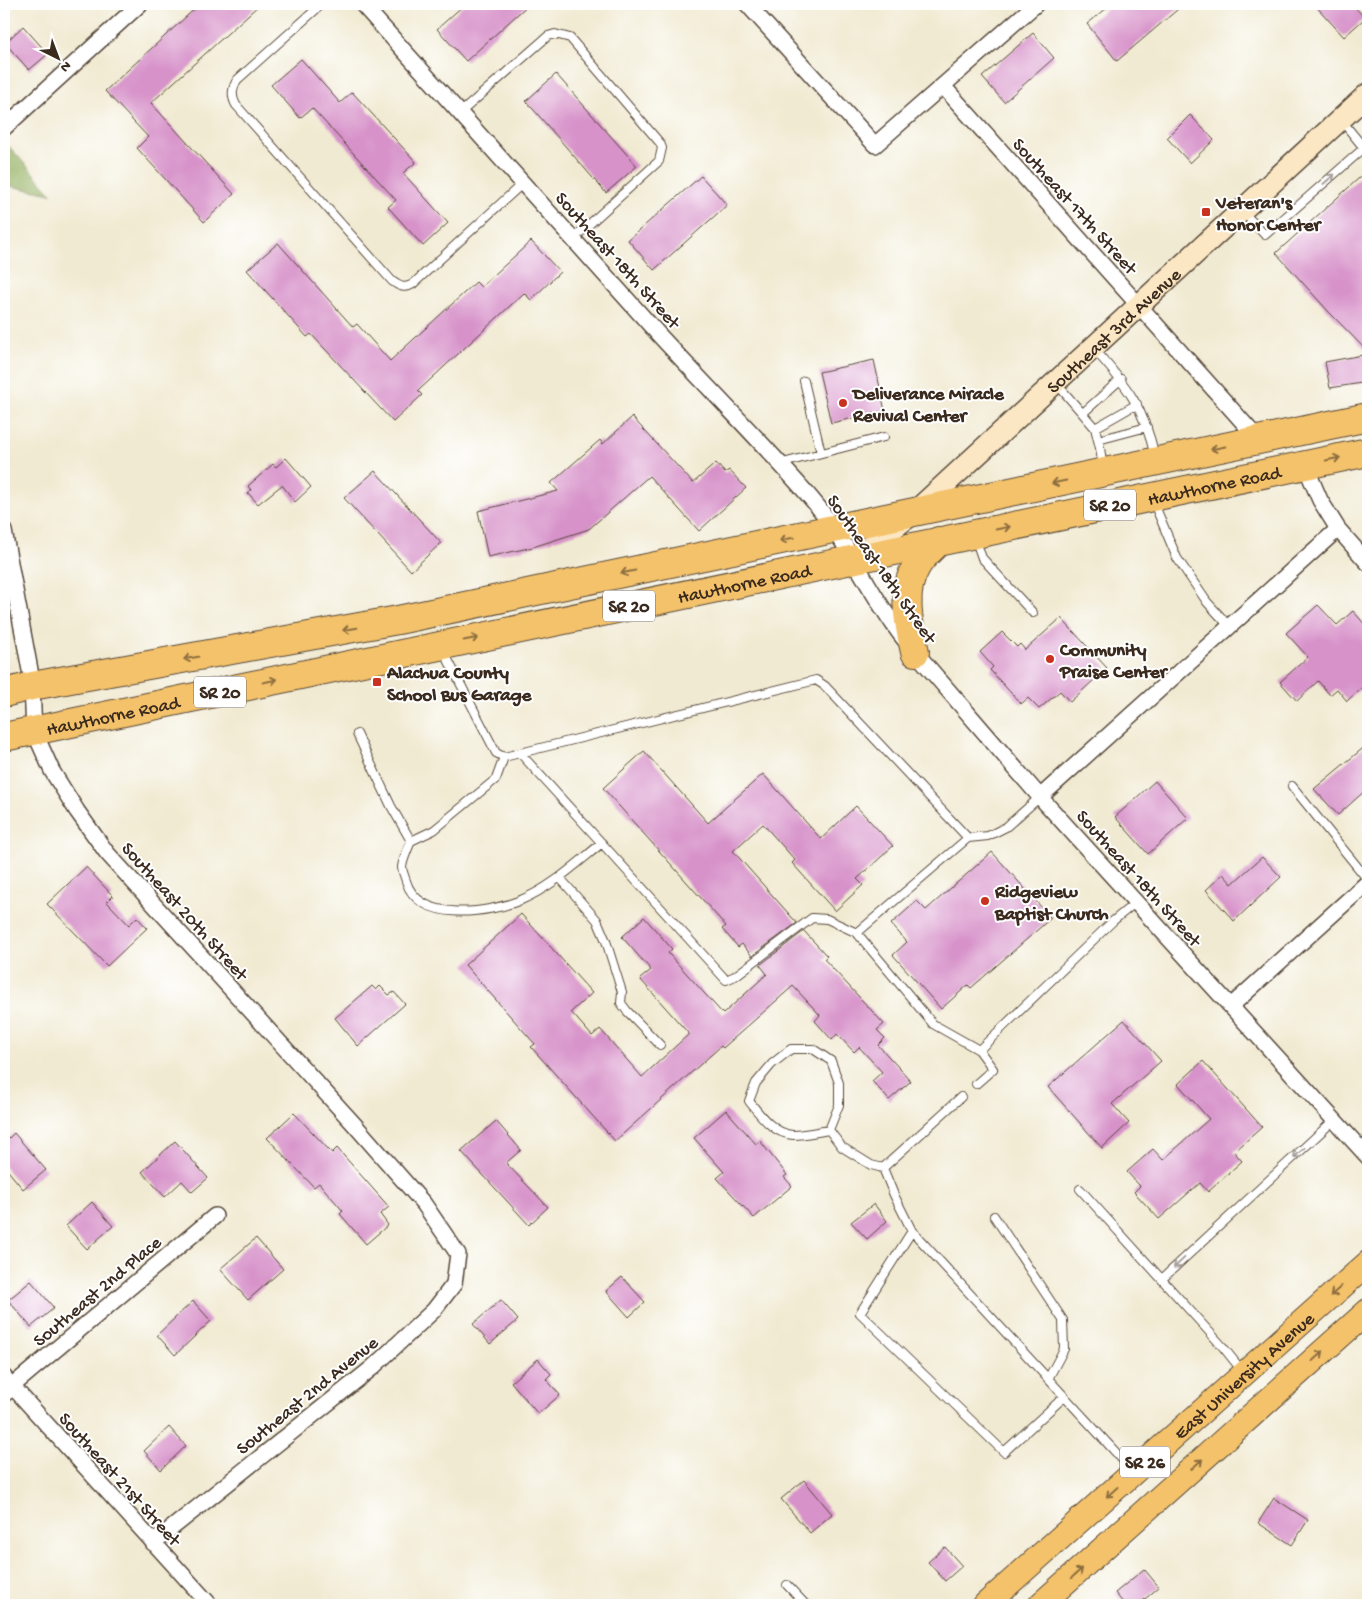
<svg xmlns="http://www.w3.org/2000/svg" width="1372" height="1609" font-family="'Gochi Hand',sans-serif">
<rect width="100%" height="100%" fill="#fff"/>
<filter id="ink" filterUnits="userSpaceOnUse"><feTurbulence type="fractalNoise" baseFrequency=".02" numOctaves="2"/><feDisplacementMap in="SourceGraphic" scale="10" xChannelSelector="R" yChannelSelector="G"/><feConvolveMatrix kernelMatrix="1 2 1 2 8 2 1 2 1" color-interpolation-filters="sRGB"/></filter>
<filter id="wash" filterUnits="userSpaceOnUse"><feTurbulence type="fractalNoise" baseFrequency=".0096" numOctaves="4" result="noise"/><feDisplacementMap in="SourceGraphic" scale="20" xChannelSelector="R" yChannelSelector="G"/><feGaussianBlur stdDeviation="1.12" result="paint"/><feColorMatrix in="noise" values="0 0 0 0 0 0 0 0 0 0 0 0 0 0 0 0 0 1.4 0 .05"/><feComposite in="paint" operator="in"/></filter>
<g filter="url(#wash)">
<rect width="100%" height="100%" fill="#f1ead2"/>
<path fill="#98b366" stroke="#6a6e42" d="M4,141L52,194L4,185Z"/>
<g id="blocks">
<path fill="#d792c9" d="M200,4H260L151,103L234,194L204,222L137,148L148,137L105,91Z
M465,4H529L466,61L437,29Z
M1112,4H1184L1117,61L1087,24Z
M1314,4H1352L1365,18L1344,37Z
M23,26L48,54L29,70L5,43Z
M1033,33L1054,58L1004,102L982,77Z
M301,59L340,103L352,92L416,162L403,173L448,223L423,246L388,207L396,200L312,108L300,118L271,85Z
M556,74L637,166L606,193L526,101Z
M1190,115L1214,140L1190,163L1167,138Z
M1368,170V352L1328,311L1276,253Z
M701,176L727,205L654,270L628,240Z
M531,241L560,272L531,300L524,293L418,391L422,395L393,422L311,334L307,337L247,270L278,243L353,327L357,324L390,361L476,282L481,287Z
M1368,354V382L1330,388L1325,362Z
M874,360L885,411L831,423L819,372Z
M632,417L693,483L716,463L725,473L729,470L746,488L699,531L649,476L589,529L533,547L488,557L478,511L558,491L551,483L600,440L603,444Z
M286,458L311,487L295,502L282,485L258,504L248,493L251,490L248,486L273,464L276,467Z
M375,471L441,543L411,571L344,498Z
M1318,605L1337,625L1353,611L1368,628V682L1347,701L1337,689L1330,695L1318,681L1297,701L1280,682L1308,657L1286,633Z
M1061,618L1107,668L1070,702L1060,691L1039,709L1028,698L1021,704L990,670L993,667L980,652L1002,632L1017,647L1020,644L1025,650Z
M1368,744V788L1338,815L1314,789Z
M644,751L708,823L763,774L821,839L856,806L893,846L857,879L863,885L835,911L792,863L795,860L763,824L733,851L797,923L752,956L742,944L738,947L722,929L726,926L603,788Z
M1155,781L1188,818L1148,854L1115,817Z
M992,852L1051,918L971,988L968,985L941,1009L893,955L907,942L891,924L917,901L926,910Z
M1262,857L1281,877L1234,921L1206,890L1223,874L1232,884Z
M86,867L113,896L107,902L129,925L137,917L147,928L107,966L47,904Z
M521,914L592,993L571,1012L592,1036L600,1029L642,1077L689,1034L640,979L651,970L622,937L644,917L672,949L668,953L723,1014L767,974L760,965L804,931L827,956L824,959L884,1024L877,1030L885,1038L878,1045L911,1081L889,1100L872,1081L882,1072L859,1047L854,1052L837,1034L832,1040L815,1021L820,1015L793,986L723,1048L721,1046L615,1141L531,1047L535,1044L465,965Z
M372,986L376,990L380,986L389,995L394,992L405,1004L358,1046L335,1018Z
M1124,1020L1161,1061L1112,1104L1129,1123L1102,1148L1048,1087Z
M1203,1061L1262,1127L1234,1152L1242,1161L1208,1192L1200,1183L1159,1219L1134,1192L1140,1186L1127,1172L1153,1149L1163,1160L1209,1119L1178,1084Z
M726,1110L756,1144L760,1141L787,1175L784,1177L792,1186L754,1218L717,1178L724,1172L694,1138Z
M294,1113L332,1153L337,1148L389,1207L380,1214L388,1225L366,1244L340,1214L343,1211L319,1183L314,1187L267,1138Z
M496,1121L521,1150L506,1163L548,1207L529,1225L461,1151Z
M14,1133L46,1170L23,1189L4,1166V1143Z
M175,1141L208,1178L192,1192L182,1181L165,1197L142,1172Z
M92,1202L113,1226L87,1249L66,1226Z
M874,1204L887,1221L867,1239L851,1222Z
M256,1238L283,1269L248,1300L220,1269Z
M622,1277L645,1302L629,1317L606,1291Z
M31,1281L54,1308L31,1327L8,1300Z
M501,1300L518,1320L490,1344L473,1324Z
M193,1301L211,1321L175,1355L157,1335Z
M538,1359L551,1374L546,1379L560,1395L538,1414L511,1382Z
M169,1427L186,1446L161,1470L144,1451Z
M804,1480L832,1514L810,1533L781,1499Z
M1274,1498L1308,1520L1292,1545L1258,1523Z
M945,1547L962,1566L945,1581L928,1562Z
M1144,1569L1159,1587L1138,1605H1125L1115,1593Z"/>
</g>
</g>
<g filter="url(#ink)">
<use href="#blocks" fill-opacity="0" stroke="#564739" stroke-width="1"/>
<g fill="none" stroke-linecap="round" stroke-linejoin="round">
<g stroke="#564739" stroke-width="10">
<path id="lane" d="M322,4L237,80C232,89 231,96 236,105L392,281C400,287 405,289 413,284L523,183
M460,113L548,36L555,34L570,38L660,143L662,148L659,161L573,239
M1243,212L1265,235L1364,148L1342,121
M1094,349C1127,386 1144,407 1155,457
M804,381L821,453
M1057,384L1095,428L1100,448L1103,468
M1083,413L1121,379
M1095,428L1137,404
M1098,440L1147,427
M779,464L884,437
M1153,501L1177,558L1207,602L1230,627
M975,538L982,558L1033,613
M443,650L492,745L496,753L504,757L816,680L825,686L968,838L988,836L1006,827L1040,797
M357,734L391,806L411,841C408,849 403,859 402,867C402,871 405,877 406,881C419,924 489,913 521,900C552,887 576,864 602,843
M520,753L726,980L735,976L812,918L827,919L857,933
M1292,786L1368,880
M968,838L857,933L933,1024L979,1050L993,1069L976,1084
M411,841L434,830L496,779L504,757
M560,878L597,920L606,941L622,992L621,1003L627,1011L660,1045
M979,1050L1113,921L1135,903
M961,1097L883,1168L894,1195L912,1231L1132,1470
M829,1130C817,1132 804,1135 793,1135C774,1134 760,1115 749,1101L756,1083L772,1064L791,1049H813L831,1061L839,1083V1105L829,1130L842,1147L871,1165L883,1168
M1080,1189L1223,1347L1243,1372
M994,1216L1063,1320L1064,1349L1048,1379
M912,1231L860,1313L1004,1452L1064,1397
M1162,1279L1334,1120
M787,1585L806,1605"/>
</g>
<g stroke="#564739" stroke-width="18">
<path id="street" d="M362,4C462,114 560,226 660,336C709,389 761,441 809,496C847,539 869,594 904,639L1040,797L1368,1157
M747,4L875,145L1036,4
M943,86L1259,440
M4,128L140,4
M1305,465L1320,500L1338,529L1368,563
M4,531L30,670L32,686L34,731L52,771L77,811L107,853L353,1123L424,1204L458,1254L454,1284L434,1310L372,1368L153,1543
M1040,797L1338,529
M1231,1006L1368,882
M4,1377L210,1605
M4,1394L13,1388L17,1382L215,1216"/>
</g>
<g stroke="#564739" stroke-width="24">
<g id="secondary">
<path id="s1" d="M855,557L916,511L1368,94"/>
</g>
</g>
<g stroke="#564739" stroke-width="26">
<g id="primary">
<path id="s2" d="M985,1605L1368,1263"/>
<path d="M1040,1605L1368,1311"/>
</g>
</g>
<g stroke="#564739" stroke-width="30">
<g id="highway">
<path d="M915,652C909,625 901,592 916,567C921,557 931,549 939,541"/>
<path d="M4,693L32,686L398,620L1368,417"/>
<path id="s3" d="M4,737L1368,452"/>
</g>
</g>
<use href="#lane" stroke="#fff" stroke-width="8"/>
<use href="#street" stroke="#fff" stroke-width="15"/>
<use href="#secondary" stroke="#fbe7c3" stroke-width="21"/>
<use href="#primary" stroke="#f4c26a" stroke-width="24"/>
<use href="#highway" stroke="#f4c26a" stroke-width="28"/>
</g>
<defs><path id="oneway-shaft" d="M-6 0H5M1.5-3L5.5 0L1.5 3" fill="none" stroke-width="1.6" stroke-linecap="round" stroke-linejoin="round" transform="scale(1.25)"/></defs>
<g stroke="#a79f9a">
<use href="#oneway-shaft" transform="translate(1329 179) rotate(-41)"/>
<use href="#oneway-shaft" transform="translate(1299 1153) rotate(137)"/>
<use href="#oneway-shaft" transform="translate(1179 1263) rotate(137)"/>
</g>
<g stroke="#8e6e40">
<use href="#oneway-shaft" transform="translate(1218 448) rotate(168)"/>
<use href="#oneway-shaft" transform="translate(1333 459) rotate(-12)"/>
<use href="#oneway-shaft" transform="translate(1059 482) rotate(168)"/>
<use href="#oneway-shaft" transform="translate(1003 528) rotate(-12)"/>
<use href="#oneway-shaft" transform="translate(787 539) rotate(168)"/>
<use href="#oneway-shaft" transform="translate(628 572) rotate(168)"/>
<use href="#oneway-shaft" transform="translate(350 629) rotate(170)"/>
<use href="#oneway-shaft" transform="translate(471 639) rotate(-12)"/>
<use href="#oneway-shaft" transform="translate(191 658) rotate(170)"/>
<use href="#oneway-shaft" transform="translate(270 681) rotate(-12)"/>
<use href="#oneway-shaft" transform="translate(1336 1291) rotate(138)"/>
<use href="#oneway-shaft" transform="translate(1318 1356) rotate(-42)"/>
<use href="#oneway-shaft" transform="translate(1197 1464) rotate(-42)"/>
<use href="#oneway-shaft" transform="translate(1112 1492) rotate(138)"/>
<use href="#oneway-shaft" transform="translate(1077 1573) rotate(-42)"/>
</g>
</g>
<g fill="#c8321e" stroke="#fff" stroke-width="2">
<rect x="1201" y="207" width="10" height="10" rx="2.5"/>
<circle cx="843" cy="403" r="5"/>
<circle cx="1050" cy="659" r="5"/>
<rect x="372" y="677" width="10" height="10" rx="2.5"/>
<circle cx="985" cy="901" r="5"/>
</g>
<g text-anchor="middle" stroke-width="4" stroke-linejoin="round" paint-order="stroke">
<g fill="#fff" stroke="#766a62" stroke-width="1">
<rect x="1084" y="489.5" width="52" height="31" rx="4"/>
<rect x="603" y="590.5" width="52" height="31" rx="4"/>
<rect x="194" y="676.5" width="52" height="31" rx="4"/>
<rect x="1120" y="1446.5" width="50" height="31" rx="4"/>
</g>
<g font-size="18" font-weight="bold" fill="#3b2a1e">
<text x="1110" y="511">SR 20</text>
<text x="629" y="612">SR 20</text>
<text x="220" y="698">SR 20</text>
<text x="1145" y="1468">SR 26</text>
</g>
<g font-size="19" font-weight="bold" fill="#3b2a1e" stroke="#fff" text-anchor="start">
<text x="1216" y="208">Veteran's<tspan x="1216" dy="22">Honor Center</tspan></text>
<text x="853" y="399">Deliverance Miracle<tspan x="853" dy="22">Revival Center</tspan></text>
<text x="1060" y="655">Community<tspan x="1060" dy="22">Praise Center</tspan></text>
<text x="387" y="678">Alachua County<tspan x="387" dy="22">School Bus Garage</tspan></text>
<text x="995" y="897">Ridgeview<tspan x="995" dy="22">Baptist Church</tspan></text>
</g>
<g font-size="19" fill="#3b2a1e" stroke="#fff">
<text transform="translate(1076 205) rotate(48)" y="7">Southeast 17th Street</text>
<text transform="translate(619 259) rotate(48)" y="7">Southeast 18th Street</text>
<text dy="7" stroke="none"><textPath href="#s1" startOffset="344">Southeast 3rd Avenue</textPath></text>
<text dy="7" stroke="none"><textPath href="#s3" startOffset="1236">Hawthorne Road</textPath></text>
<text transform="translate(883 568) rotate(55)" y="7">Southeast 18th Street</text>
<text dy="7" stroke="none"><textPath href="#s3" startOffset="756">Hawthorne Road</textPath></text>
<text dy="7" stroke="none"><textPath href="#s3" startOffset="111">Hawthorne Road</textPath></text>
<text transform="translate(1140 877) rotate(48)" y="7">Southeast 18th Street</text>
<text transform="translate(186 910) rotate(48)" y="7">Southeast 20th Street</text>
<text transform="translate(96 1290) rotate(-40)" y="7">Southeast 2nd Place</text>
<text dy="7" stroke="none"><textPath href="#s2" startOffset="346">East University Avenue</textPath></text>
<text transform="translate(306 1394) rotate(-39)" y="7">Southeast 2nd Avenue</text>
<text transform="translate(121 1478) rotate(48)" y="7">Southeast 21st Street</text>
</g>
</g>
<rect width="1372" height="1609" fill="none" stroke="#fff" stroke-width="20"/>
<g transform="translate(58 58) rotate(138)" stroke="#ffffff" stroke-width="4" paint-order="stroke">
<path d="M0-4L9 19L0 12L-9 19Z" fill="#3b2a1e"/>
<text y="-8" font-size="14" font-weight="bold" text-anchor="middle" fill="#3b2a1e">N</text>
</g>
</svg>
